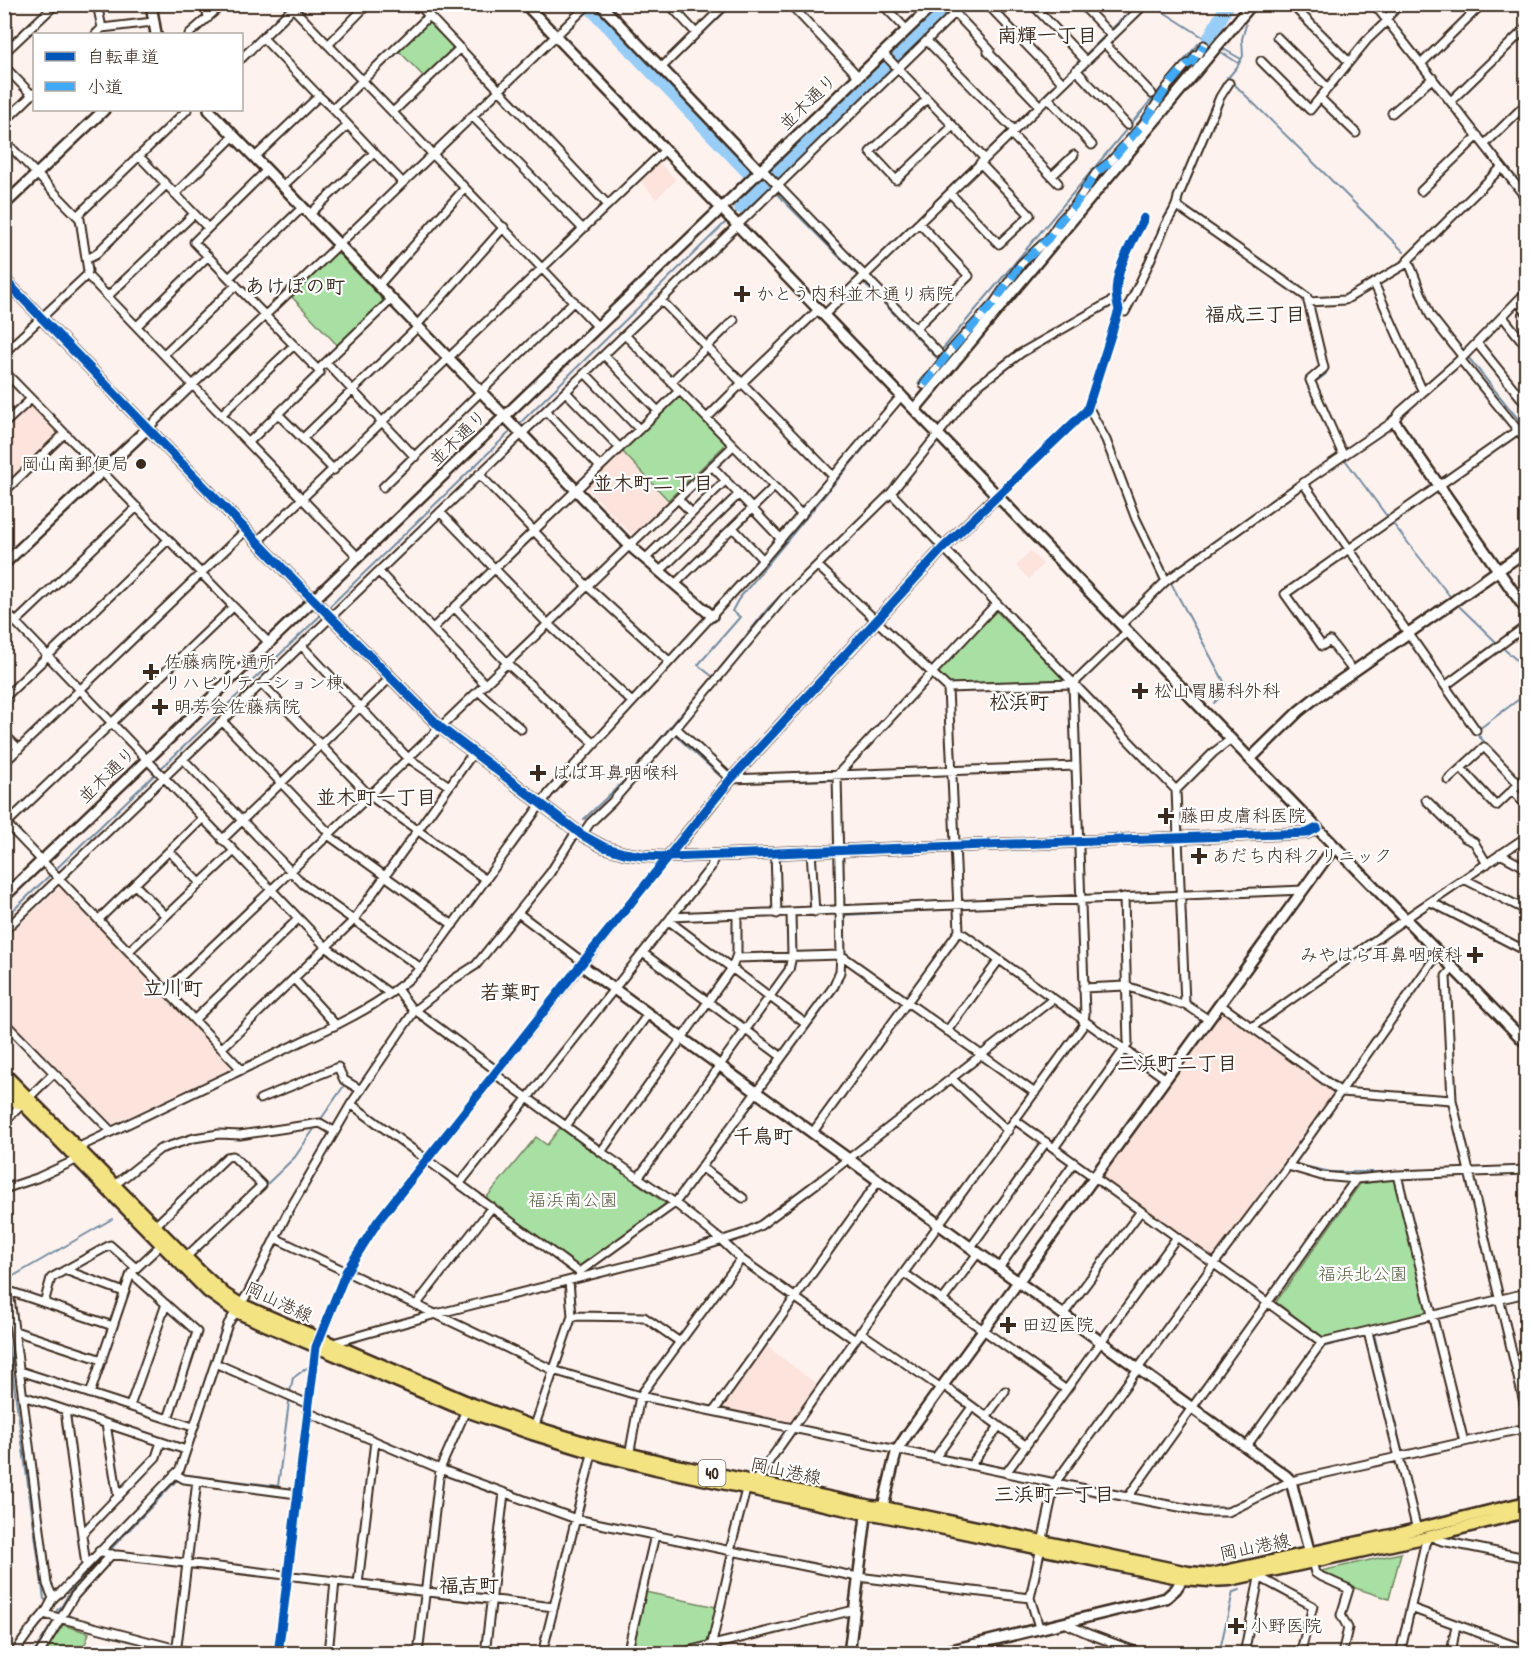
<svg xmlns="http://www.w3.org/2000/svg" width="1531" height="1658" font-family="'Patrick Hand','Klee One',sans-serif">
<rect width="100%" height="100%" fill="#fef2ef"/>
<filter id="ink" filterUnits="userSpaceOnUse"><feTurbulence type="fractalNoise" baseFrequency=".0167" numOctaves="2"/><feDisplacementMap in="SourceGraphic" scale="12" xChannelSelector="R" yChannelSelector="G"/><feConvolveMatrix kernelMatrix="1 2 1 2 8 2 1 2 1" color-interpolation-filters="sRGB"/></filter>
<g filter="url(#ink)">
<path fill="#fce3dc" d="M659,162L676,180L656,199L640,180Z
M29,405H33L59,432L58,435L11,480L5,473V428Z
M621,451L667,501L632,535L587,488L588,483Z
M1030,551L1043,564L1029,579L1016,566Z
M57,889H63L231,1064L229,1069L110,1125L5,1018V939Z
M1221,1012H1225L1333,1090V1093L1214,1257H1211L1104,1179L1103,1175Z
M764,1344L818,1385L790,1423L720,1408Z"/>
<path fill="#a8dfa2" stroke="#728460" stroke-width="1.5" d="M425,23L430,24L452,46V52L425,78L398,50Z
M336,253L339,254L383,300V303L338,346L292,297Z
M678,397L682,398L725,443L724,446L668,500L622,451Z
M994,609L1064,679L1063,681L952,685L937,673V670Z
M560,1128L666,1204L581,1266H578L486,1198L536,1137L547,1145Z
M1395,1179L1429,1314L1323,1338L1276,1302L1360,1184Z
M1401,1553L1389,1599L1352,1587V1585L1322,1574L1321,1571Z
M645,1592L717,1607L709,1641L659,1653L629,1654Z
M63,1625L89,1633L82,1653L43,1654Z"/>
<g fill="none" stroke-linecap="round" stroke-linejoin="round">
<path stroke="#728ca0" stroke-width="2" d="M1379,4L1387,14
M1390,18L1422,58
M1209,39H1206L1214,46
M1220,47L1241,59
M1218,50L1238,63
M1426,63L1452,96
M670,65L733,4
M657,77L661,74
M1227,77L1404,252
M1062,78L1137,4
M1455,101L1526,190
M766,183L857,275
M1182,204L1293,283
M1172,208L1175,194L1222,85L1237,67L1243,56L1242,39L1246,25
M732,216L741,207
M1148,257L1164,221
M858,276L1058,82
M863,282L936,357
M1421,283L1434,315L1464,351
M1468,357L1526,429
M1314,383L1326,374L1325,368
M918,384L938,360L936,357L1177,69L1199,43L1206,39L1151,4
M1099,419L1094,408L1095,399L1122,314
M518,425L728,220
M1116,457L1123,474
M1346,461L1386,515
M1394,525L1449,595
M1171,583L1228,689L1214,703
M1460,607L1495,641
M327,609L513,429
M1505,650L1526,668
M713,677L768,608L851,527
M1526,694L1475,732L1526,787
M674,734L722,778
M734,783L834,780
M584,819L624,781L713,677L698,665L740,617L732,611L738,600L877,432
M843,864L844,907
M55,870L323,613
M960,908L962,919
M845,913V951
M845,915L955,909
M4,919L51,874
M962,925L964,930L1082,1014
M1089,1020L1165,1073
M764,1089L837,990L842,980L846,962
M319,1122L343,1087
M1294,1164L1331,1172H1395
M1457,1169L1526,1166
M263,1188L295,1157L316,1126
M681,1202L756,1100
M199,1251L218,1231
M1219,1265L1256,1213
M1216,1269L1317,1344
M4,1277L6,1276L10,1278L112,1219
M1506,1301L1526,1297
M4,1313L44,1599L48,1602
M1374,1334L1404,1459L1413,1457
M1371,1335L1494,1305
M1322,1347L1366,1336
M290,1392L293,1378L308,1367
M109,1551L175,1482L187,1475L278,1486L289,1402
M1114,1640L1154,1654
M33,1654L53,1622L57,1610L61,1607L70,1592L104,1555
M1219,1654L1233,1592L1240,1590"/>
<path stroke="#97cdf6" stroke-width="14" d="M587,4L750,174
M1209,39L1228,4
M741,207L951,4"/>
<g stroke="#3b2a1e" stroke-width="11">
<path id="street" d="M97,4L102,28
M206,4L208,18
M289,4L598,327
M418,4L608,205
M669,4L696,33
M790,4L859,77
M882,4L907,30
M987,4L1063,83
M1032,4L1086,61
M1081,4L1112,36
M1291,4L1349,62
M1374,4L1526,198
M955,13L990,50L988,52L1040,106
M1386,19L1400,4
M96,34L102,28L153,22
M189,34L223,4
M1277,37L1328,88
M263,38L319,96
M927,41L1014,130
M1105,44L1152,94
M328,45L368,4
M4,53L56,4
M883,53L985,159
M242,58L297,4
M1261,61L1310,110L1367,40L1387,21
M1421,64L1482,4
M4,66L32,95
M661,68L726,4
M1076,70L1127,125
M1048,98L1092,145
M1320,98L1356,133
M927,99L870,152L896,180L953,126
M1451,101L1526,28
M333,109L403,183
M393,112L460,48
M1392,113L1433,78
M472,116L583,229
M4,122L34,93
M1011,134L1058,183
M4,140L80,219L88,271L87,275L4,353
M1485,144L1526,104
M139,156L208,228
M255,157L319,96L333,109L429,16
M762,169L938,352
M267,170L194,242L318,370L326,362L415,457
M1052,176L1074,155
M283,186L348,125
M1421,191L1478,136
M950,193L999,244L1030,215L980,163
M175,194L234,136
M1177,206L1307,297L1324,368L1310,380L1343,455
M310,214L374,153
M77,216L187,110
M87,259L95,255L166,185
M87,275L358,557
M229,278L303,207
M1374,283L1423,392
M379,285L465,188
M108,296L194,214
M661,300L742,383L707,418
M1518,301L1526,312
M1308,302L1345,300L1409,262
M818,310L742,383L833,476
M1119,310L1125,312C1140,284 1153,255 1165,226C1170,215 1177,209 1178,197L1220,97L1229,83
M824,315L1145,4
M1503,317L1526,346
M417,325L504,227
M137,326L208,256
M915,329L969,276L919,223
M625,335L802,515
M1477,343L1526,404
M164,354L236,285
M604,355L658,411
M1463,357L1430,315L1408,260L1502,167
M1460,359L1526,440
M326,362L392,299
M4,371L270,644
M585,373L639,429
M671,382L734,320
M924,385L952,349L994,303L1021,264L1048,239L1060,221L1075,205L1096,173L1110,162L1144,123L1168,86L1186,65L1192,62L1196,55L1199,54L1204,45
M566,392L620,448
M1087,410L1091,412L1106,440L1136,519L1166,581
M546,411L600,467
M222,414L294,345
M278,414L334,470
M4,424L31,399
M148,428L589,4
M303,438L419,326
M249,442L320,373L318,370
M712,466L781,539
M479,474L586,585L669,661
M1303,483L1476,730
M383,487L574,301
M4,492L64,434
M891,493L1176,790L1185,1004L1209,1020
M998,495L1087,410L1119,310C1108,278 1131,246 1144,218
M678,499L692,513
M440,512L547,623L632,702
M733,528L763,560
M257,542L665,150
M645,559L726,480
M818,566L948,688L959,931L1166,1079
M660,571L739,494
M379,572L485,684
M675,584L774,487
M454,607L511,667L595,744
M4,610L326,947L389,993
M16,622L137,507
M1121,625L1166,581L1303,483L1394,421L1400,412L1463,357L1526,292
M433,628L679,391
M302,646L408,758L449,786
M1354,672L1330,641L1322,646L1285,594L1518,430
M262,684L369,795
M1445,686L1526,626
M948,688L1073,684L1128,631
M478,691L521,729
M4,698L168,540
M223,722L329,833
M676,728L731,779L1076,766
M4,734L19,749
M184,760L303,884L421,968
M4,763L246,530
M1448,780L1484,747L1519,784L1496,806L1461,768
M1176,790L1213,753L1231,739
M1512,790L1526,806
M369,795L486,880
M1426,800L1465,838L1474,842L1487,864
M4,821L242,1070
M4,826L233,607
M328,835L453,925
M582,835L590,823L612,802L676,728L784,598L891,493L976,387L1021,353L1115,299
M222,840L390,678
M169,851L200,883
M811,851L815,912
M775,852L777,914
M1500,854L1526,868
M1464,879L1526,910
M135,885L166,916
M1431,902L1526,951
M518,913L583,962
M671,917L1303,890
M99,919L202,819
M669,921L806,1024
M4,931L661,300L964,4
M129,951L233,852
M643,953L782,1057
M736,958L841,955L1035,1093
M1453,968L1446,976L1452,1100L1526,1411
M294,979L336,1025
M1083,988L1126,986L1180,1004H1185
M397,989L414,1012
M167,990L733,446
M1221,1005L1341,1092L1452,1100
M415,1010L497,1071
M195,1019L298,919
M4,1022L111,1131
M1252,1027L1415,912L1526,837
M947,1031L999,960
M222,1048L353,921L473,753
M495,1074L601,1152L675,1203L721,1240L741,1259L855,1340
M952,1079L1008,1131
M260,1099L338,1067L344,1080L361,1090
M351,1104L579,1272L580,1276
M1015,1120L1322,1342
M4,1122L54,1073
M566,1126L648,1014
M813,1132L959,931
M1054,1148L1128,1044L1124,897
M75,1149L336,1025C366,1010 397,992 421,968L549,793L763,560L902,395
M601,1152L732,968L737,954V915
M1288,1166L1322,1176L1356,1179L1397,1175L1526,1170
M701,1167L743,1198
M1397,1175L1464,1442
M638,1178L789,970L792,956L791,913
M460,1183L711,867L715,854
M112,1187L160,1149L194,1138L219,1134L240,1135L320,1123L334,1131
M4,1189L37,1178L78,1159
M154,1227L227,1157L233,1156L262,1185L184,1259
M275,1238L553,1370L640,1396L1055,1483L1205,1512H1228L1291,1481L1526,1428
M971,1247L1046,1142
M999,1268L1074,1163
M65,1270L124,1292
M579,1272L675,1203L834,986L840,972L841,955L837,775L996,604
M131,1273L197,1332L168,1419
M904,1273L1065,1389
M4,1281L9,1291L47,1584L53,1598
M9,1291L113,1326
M942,1301L978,1253
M44,1303L51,1278L110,1245L136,1268
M416,1305L492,1207
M1063,1315L1141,1211
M572,1316L644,1317L680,1342
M15,1331L102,1360
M860,1332L941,1388
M1368,1332L1417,1530
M333,1343L436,1314L698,1248L745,1233L761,1225L820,1181L1053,999
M215,1363L308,1404
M20,1371L193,1427
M943,1385L1025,1445
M90,1394L131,1273L163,1243
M23,1396L186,1450
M130,1406L166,1304
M65,1410L86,1565
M714,1411L879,1180
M307,1412L440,1469L576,1519L858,1577L1030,1598
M986,1417L1005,1391
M106,1424L118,1497
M534,1428L572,1316L569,1281
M1246,1447L1322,1342L1526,1293
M629,1456L640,1396L741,1259
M935,1458L972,1407
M971,1465L999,1426
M1006,1473L1177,1237
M175,1474L184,1479L297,1494
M753,1484L855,1340L1083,1026L1085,1014L1073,684
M1128,1497L1356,1179
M82,1534L156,1457L161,1442
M730,1550L747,1486
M99,1551L109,1554L554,1607
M1312,1561L1315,1573L1318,1575L1349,1589L1341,1615L1348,1628L1342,1654
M1259,1577L1313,1606L1300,1654
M358,1584L375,1441
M1411,1608L1526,1650
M44,1614L196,1654
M1064,1623L1089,1634L1143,1654
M1039,1627L1030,1598L1055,1483L1214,1264L1288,1166L1432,962L1440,955
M14,1654C23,1640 32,1627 43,1615C52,1605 48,1600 61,1592L180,1469L228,1324L248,1293L287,1214L351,1104L415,1010L454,979L476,965L550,873L576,832
M39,1654L74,1596L112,1554
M176,1654L197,1481
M278,1654L316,1347L346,1272L378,1221L668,857
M328,1654L335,1581
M418,1654L440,1469L467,1408
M485,1654L504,1493
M542,1654L593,1450
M627,1654L655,1535
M676,1654L854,1610
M715,1654L712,1643L733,1551
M1244,1654L1260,1573
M1400,1654L1425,1544L1429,1536L1442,1541L1526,1558
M1451,1654L1456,1625
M1500,1654L1502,1642"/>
</g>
<g stroke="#3b2a1e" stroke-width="14">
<path id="secondary" d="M151,4L156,34
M525,4L1250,759L1526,1043
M600,4L760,171
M209,110L629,545L712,616
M4,205L104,110
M4,279L301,587L440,727L582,835L604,847L624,853L643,856L668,857L1281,834L1307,833L1317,828
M915,409L1252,4
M1394,421L1526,610
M4,564L148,428
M1250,759L1299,711L1314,699L1526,551
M668,857L731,779L943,548L998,495
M4,897L934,4
M581,965L1286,1476L1291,1481L1293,1489L1311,1558
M880,1512L883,1507L894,1461L897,1450L909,1432L1327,857L1336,847
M849,1654L865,1524L866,1514L870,1508
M935,1654L1166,1598L1176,1589L1185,1575"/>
</g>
<g stroke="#3b2a1e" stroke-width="15">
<path id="primary" d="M4,1073L200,1271L225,1294L241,1304L470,1403L535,1427L594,1445L681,1466L871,1506L883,1507L1188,1572L1211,1574L1396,1534L1526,1502
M4,1085L208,1292L236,1312L265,1325L466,1411L532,1434L607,1457L656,1469L866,1514L878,1515L1183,1579L1209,1581L1230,1580L1419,1539L1526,1512
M4,1099L22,1104"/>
</g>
<use href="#street" stroke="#fff" stroke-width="7"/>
<use href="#secondary" stroke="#fff" stroke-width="9"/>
<use href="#primary" stroke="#f4e382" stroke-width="10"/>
<path stroke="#3fa9f5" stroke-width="8" stroke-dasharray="15 8" stroke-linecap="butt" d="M924,385L952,349L994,303L1021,264L1048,239L1060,221L1075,205L1096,173L1110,162L1144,123L1168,86L1186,65L1192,62L1196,55L1199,54L1204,45"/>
<g stroke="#fff" stroke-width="13">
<path id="cycleway" d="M4,279L301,587L440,727L582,835L604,847L624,853L643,856L668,857L1281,834L1307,833L1317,828
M278,1654L316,1347L346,1272L378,1221L583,962L731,779L943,548L1087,410L1119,310C1108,278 1131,246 1144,218"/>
</g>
<use href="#cycleway" stroke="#0057b8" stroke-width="9"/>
</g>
</g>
<g fill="#3b2a1e" stroke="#fff" stroke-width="2">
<path d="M739 285h6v6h6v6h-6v6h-6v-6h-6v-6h6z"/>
<circle cx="141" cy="464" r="6"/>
<path d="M148 663h6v6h6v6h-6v6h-6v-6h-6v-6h6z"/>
<path d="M1137 682h6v6h6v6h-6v6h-6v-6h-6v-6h6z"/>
<path d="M157 698h6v6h6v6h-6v6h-6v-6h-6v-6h6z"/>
<path d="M535 764h6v6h6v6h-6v6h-6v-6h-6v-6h6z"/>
<path d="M1163 807h6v6h6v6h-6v6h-6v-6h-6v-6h6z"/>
<path d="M1196 847h6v6h6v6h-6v6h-6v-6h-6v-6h6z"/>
<path d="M1472 946h6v6h6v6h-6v6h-6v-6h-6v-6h6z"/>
<path d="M1005 1316h6v6h6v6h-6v6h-6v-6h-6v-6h6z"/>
<path d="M1233 1617h6v6h6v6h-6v6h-6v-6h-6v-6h6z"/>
</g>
<g text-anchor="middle" stroke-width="4.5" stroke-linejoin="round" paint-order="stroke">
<rect fill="#fff" stroke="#766a62" stroke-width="1.5" x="698.5" y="1460" width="27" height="26" rx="4.5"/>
<g font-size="16" font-weight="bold" fill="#3b2a1e">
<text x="712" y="1479">40</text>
</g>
<g font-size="18" fill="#3b2a1e" stroke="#fff">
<text transform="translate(808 102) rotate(-44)" y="6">並木通り</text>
<text transform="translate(458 438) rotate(-44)" y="6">並木通り</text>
<text transform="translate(107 775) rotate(-44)" y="6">並木通り</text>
<text transform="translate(279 1302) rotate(25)" y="6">岡山港線</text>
<text transform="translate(786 1471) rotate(12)" y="6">岡山港線</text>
<text transform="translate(1255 1547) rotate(-12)" y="6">岡山港線</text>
</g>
<g font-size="18" fill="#3b2a1e" stroke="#fff" text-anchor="start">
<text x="756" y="300">かとう内科並木通り病院</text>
<text x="129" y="470" text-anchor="end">岡山南郵便局</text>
<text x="164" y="668">佐藤病院 通所<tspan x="164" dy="21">リハビリテーション棟</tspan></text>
<text x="1154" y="697">松山胃腸科外科</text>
<text x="174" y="713">明芳会佐藤病院</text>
<text x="552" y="779">ばば耳鼻咽喉科</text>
<text x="1180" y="822">藤田皮膚科医院</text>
<text x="1212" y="862">あだち内科クリニック</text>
<text x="1462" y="961" text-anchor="end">みやはら耳鼻咽喉科</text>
<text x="1022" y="1331">田辺医院</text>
<text x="1250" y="1632">小野医院</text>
</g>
<g font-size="18" fill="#5c6046" stroke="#fff">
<text x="573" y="1206">福浜南公園</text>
<text x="1363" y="1280">福浜北公園</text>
</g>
<g font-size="20" font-weight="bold" fill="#3b2a1e" stroke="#fff">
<text x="1047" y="42">南輝一丁目</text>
<text x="295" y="293">あけぼの町</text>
<text x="1255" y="321">福成三丁目</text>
<text x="653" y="490">並木町二丁目</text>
<text x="1019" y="709">松浜町</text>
<text x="376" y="804">並木町一丁目</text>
<text x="173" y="995">立川町</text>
<text x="510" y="999">若葉町</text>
<text x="1177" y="1070">三浜町二丁目</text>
<text x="763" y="1143">千鳥町</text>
<text x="1054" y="1501">三浜町一丁目</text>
<text x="469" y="1592">福吉町</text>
</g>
</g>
<rect width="1531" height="1658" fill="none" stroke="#fff" stroke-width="24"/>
<rect x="12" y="12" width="1507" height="1634" fill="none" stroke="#3b2a1e" stroke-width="2" filter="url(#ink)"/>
<rect x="33" y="33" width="210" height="78" fill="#ffffff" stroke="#b1aaa5" stroke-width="1.5"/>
<rect x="45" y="52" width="30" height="9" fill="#0057b8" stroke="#b1aaa5" stroke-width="1.5"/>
<text x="87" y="63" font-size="18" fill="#3b2a1e">自転車道</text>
<rect x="45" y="82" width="30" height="9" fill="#3fa9f5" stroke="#b1aaa5" stroke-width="1.5"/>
<text x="87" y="93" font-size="18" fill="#3b2a1e">小道</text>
</svg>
